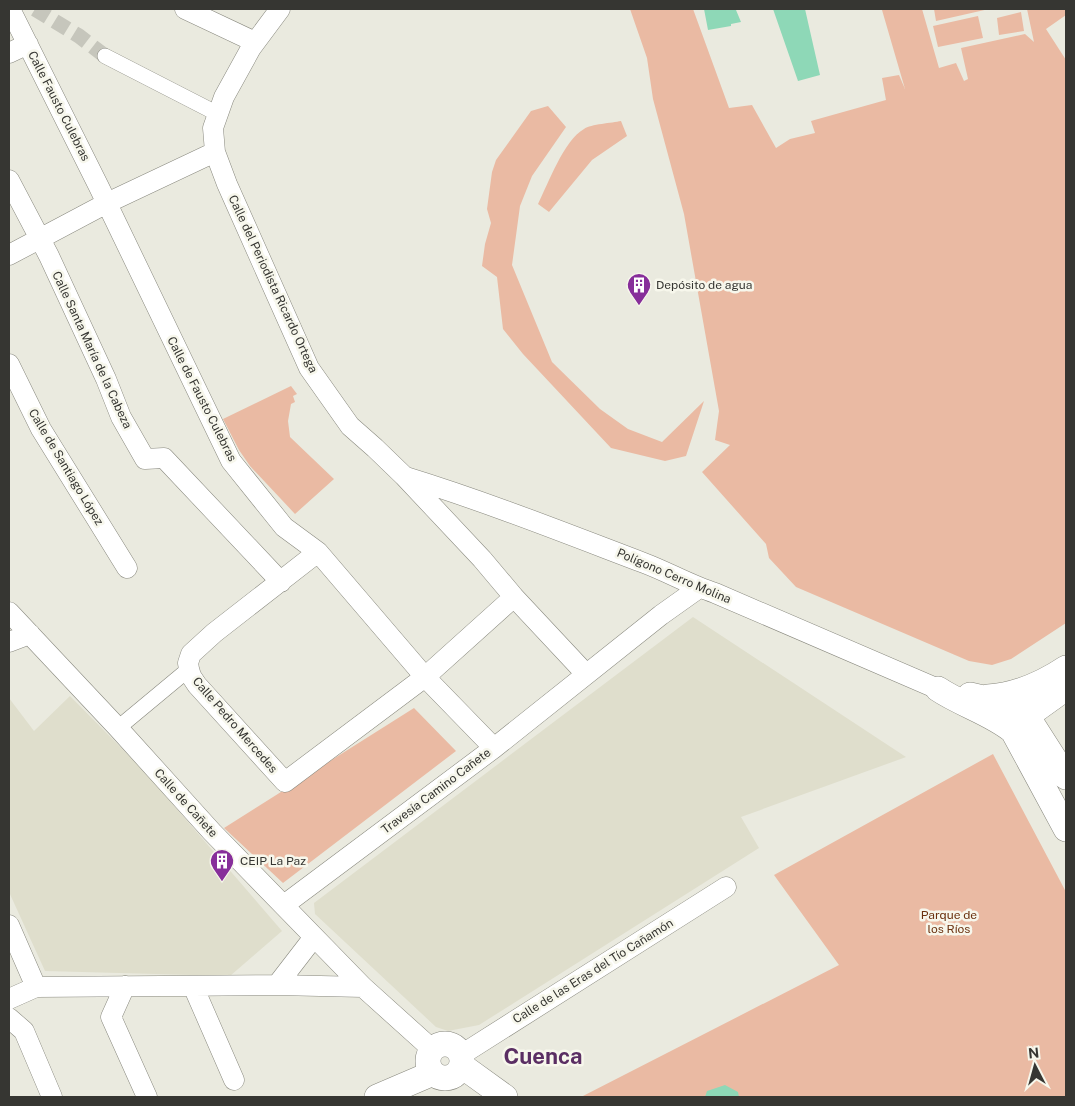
<svg xmlns="http://www.w3.org/2000/svg" width="1075" height="1106" font-family="'Public Sans',sans-serif">
<rect width="100%" height="100%" fill="#eaeadf"/>
<path fill="#dfdecc" d="M693,617L906,757L741,817L759,848L479,1025L448,1031L436,1027L315,914L314,903Z
M70,696L144,771L282,931L230,976L45,971L9,892V698L34,731Z"/>
<path fill="#eabaa3" d="M630,9H693L729,108L752,105L776,148L790,139L815,133L811,121L886,100L882,78L899,75L905,89L882,10L922,9L939,68L956,63L964,81L968,79L961,48L1025,34L1034,42L1027,9H1066V15L1046,29L1066,60V623L1011,659L992,665L969,661L796,587L769,558L766,544L702,472L730,445L715,440L719,411L684,214L653,99L647,58Z
M934,9H989L936,21Z
M1021,12L1024,31L999,35L997,18Z
M978,16L983,38L938,47L933,26Z
M548,106L566,127L532,176L520,206L512,265L552,362L600,409L628,429L662,442L704,401L686,456L665,461L611,448L523,354L503,329L497,277L482,266L485,244L491,223L487,209L492,172L496,160L531,111Z
M621,121L627,136L592,160L549,212L538,204C548,184 564,140 584,129C591,124 612,123 621,121Z
M291,386L297,394L293,396L295,402L291,404L288,421L290,437L334,479L295,514L250,466L239,450L223,419Z
M414,708L456,751L283,883L224,828Z
M993,754L1066,892V1097H581L839,965L774,875Z"/>
<path fill="#8ed8b7" d="M704,9H741L736,10L741,22L731,24V26L708,30Z
M773,9H805L820,75L798,81Z
M725,1085L738,1092L739,1097H705L707,1091Z"/>
<g fill="none" stroke-linecap="round" stroke-linejoin="round">
<path stroke="#c6c6bc" stroke-width="15" stroke-dasharray="15 8" stroke-linecap="butt" d="M35,9L79,36L105,56"/>
<g stroke="#88887e" stroke-width="16">
<path id="pedestrian" d="M105,56L218,114
M118,728L189,669"/>
</g>
<g stroke="#88887e" stroke-width="21">
<path id="minor" d="M10,9L99,187L231,461L284,527L318,552L425,677L494,748
M185,9L255,42
M280,9L251,48L224,97L213,128L215,152L227,184L309,368L350,426L375,448L404,476L482,559L514,597L586,674
M9,53L28,44
M9,180L49,256L106,379L121,417L145,459L164,458L281,582
M9,255L107,203L215,152
M9,364L41,429L127,568
M406,477C487,502 565,533 644,563C668,572 690,585 715,593L938,689
M318,552L214,633L191,654L188,663L189,669L191,676L197,685L285,782L425,677L514,597
M9,612L118,728L212,832L363,987L433,1050
M9,642L30,634
M284,905L494,748L661,615L699,588
M9,925L36,987
M277,985L314,937
M125,986L111,1017L147,1097
M193,986L234,1080
M9,999L36,987L277,985L363,987
M9,1018L24,1031L52,1097
M461,1055L726,887"/>
</g>
<g stroke="#88887e" stroke-width="26">
<path id="tertiary" d="M938,689C962,705 991,713 1013,731L1066,829
M970,695L1004,703L1027,716L1066,777
M988,697C1017,695 1042,684 1066,668
M1011,720L1027,716L1066,688
M428 1061a17 17 0 1 1 34 0a17 17 0 1 1-34 0Z
M462,1066L505,1097
M377,1097L433,1073"/>
</g>
<use href="#pedestrian" stroke="#fff" stroke-width="15"/>
<use href="#minor" stroke="#fff" stroke-width="20"/>
<use href="#tertiary" stroke="#fff" stroke-width="25"/>
</g>
<defs>
<g id="building-pin" transform="scale(1.25)"><path d="M0 17L-7.5 6A9.5 9.5 0 1 1 7.5 6Z" fill="#872e9a" stroke="#f7f7ec"/><path d="M-4-6H4V6H1V3H-1V6H-4ZM-2.5-4.3h1.7v1.8h-1.7ZM.8-4.3h1.7v1.8H.8ZM-2.5-1h1.7V.8h-1.7ZM.8-1h1.7V.8H.8Z" fill="#fff"/></g>
</defs>
<g fill-rule="evenodd">
<use href="#building-pin" x="639" y="285"/>
<use href="#building-pin" x="222" y="861"/>
</g>
<g text-anchor="middle" stroke-width="5" stroke-linejoin="round" paint-order="stroke">
<g font-size="12" fill="#363632" stroke="#f7f7ec">
<text transform="translate(59 106) rotate(63)" y="4">Calle Fausto Culebras</text>
<text transform="translate(273 284) rotate(65)" y="4">Calle del Periodista Ricardo Ortega</text>
<text transform="translate(92 350) rotate(65)" y="4">Calle Santa María de la Cabeza</text>
<text transform="translate(202 399) rotate(63)" y="4">Calle de Fausto Culebras</text>
<text transform="translate(66 467) rotate(59)" y="4">Calle de Santiago López</text>
<text transform="translate(674 576) rotate(23)" y="4">Polígono Cerro Molina</text>
<text transform="translate(235 725) rotate(49)" y="4">Calle Pedro Mercedes</text>
<text transform="translate(436 791) rotate(-37)" y="4">Travesía Camino Cañete</text>
<text transform="translate(186 803) rotate(48)" y="4">Calle de Cañete</text>
<text transform="translate(593 971) rotate(-32)" y="4">Calle de las Eras del Tío Cañamón</text>
</g>
<g font-size="12" fill="#363632" stroke="#f7f7ec" text-anchor="start">
<text x="656" y="289">Depósito de agua</text>
<text x="240" y="865">CEIP La Paz</text>
</g>
<g font-size="12" fill="#6b320f" stroke="#f7f7ec">
<text x="949" y="919">Parque de<tspan x="949" dy="14">los Ríos</tspan></text>
</g>
<g font-size="22" font-weight="bold" fill="#5a2e63" stroke="#f7f7ec">
<text x="543" y="1064">Cuenca</text>
</g>
</g>
<rect width="1075" height="1106" fill="none" stroke="#363632" stroke-width="20"/>
<g transform="translate(1035 1066) rotate(354)" stroke="#f7f7ec" stroke-width="4" paint-order="stroke">
<path d="M0-4L9 19L0 12L-9 19Z" fill="#363632"/>
<text y="-8" font-size="14" font-weight="bold" text-anchor="middle" fill="#363632">N</text>
</g>
</svg>
